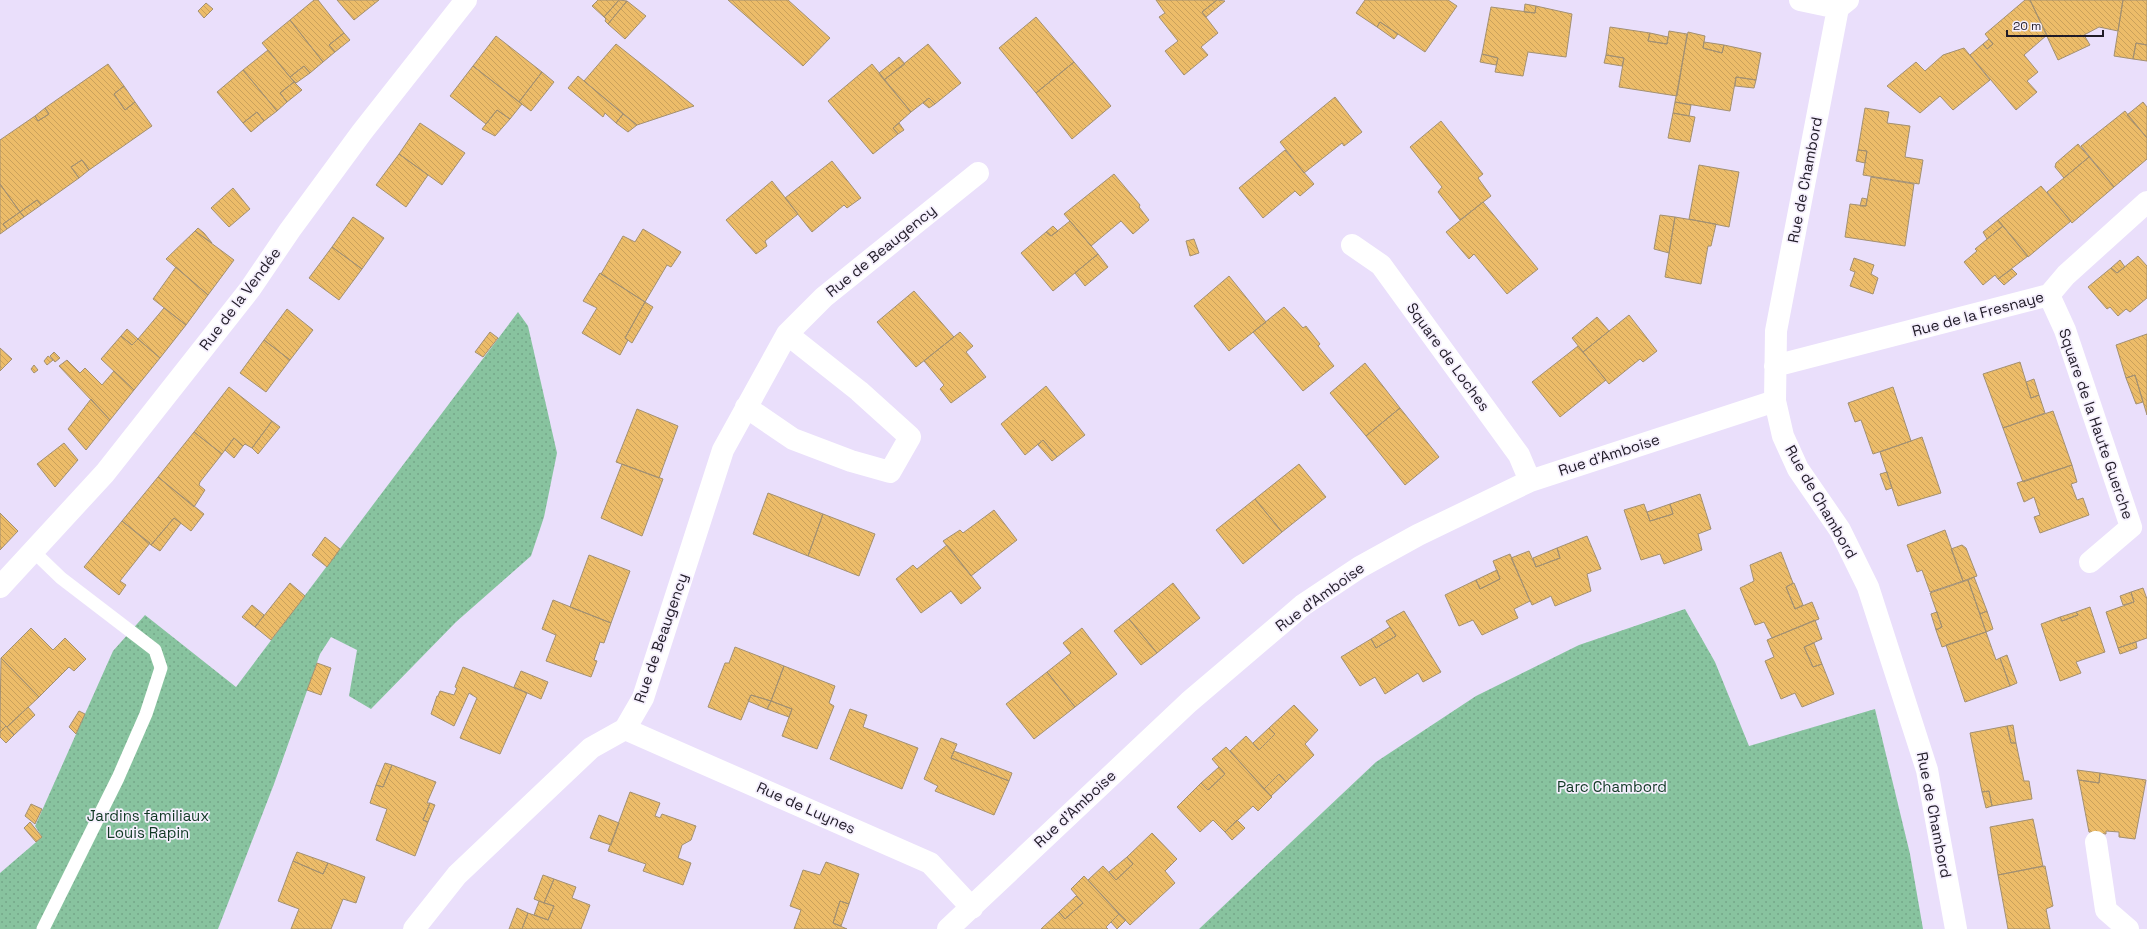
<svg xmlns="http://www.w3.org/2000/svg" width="2147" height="929" font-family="'Space Grotesk',sans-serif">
<defs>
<pattern id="park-dots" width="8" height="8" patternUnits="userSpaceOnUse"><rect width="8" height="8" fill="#88c39f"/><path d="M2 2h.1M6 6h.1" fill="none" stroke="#75a789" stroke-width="1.8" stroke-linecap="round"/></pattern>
<pattern id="building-back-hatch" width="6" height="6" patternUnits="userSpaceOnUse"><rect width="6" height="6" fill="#ecbc69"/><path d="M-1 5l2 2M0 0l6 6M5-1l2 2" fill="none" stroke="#caa15b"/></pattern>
</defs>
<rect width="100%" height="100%" fill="#eadffb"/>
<path fill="url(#park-dots)" d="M518,312L528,326L557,453L544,517L531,556L456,622L371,709L349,696L357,650L331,637L320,654L274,784L218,929H0V873L42,837L35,826L36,824L113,651L145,615L236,687Z
M1685,609L1715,662L1749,746L1875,709L1910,854L1923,929H1199L1376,762L1476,696L1579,645Z"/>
<path fill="url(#building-back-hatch)" stroke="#a39071" d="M314,0H318L344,33L329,45L335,52L323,62L290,20Z
M337,0H379L354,20Z
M598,0H619L604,17L592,6Z
M619,0L627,1L608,24L605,21L606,19L604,17Z
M728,0H788L830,38L803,66Z
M1156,0H1217L1202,12L1218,33L1201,47L1208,55L1184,75L1165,51L1178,41L1159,17L1165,13Z
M1217,0L1225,1L1206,17L1202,12Z
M1365,0H1448L1457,6L1425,52L1380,22L1377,27L1356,13Z
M2025,0H2030L2047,35L2024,55L2038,72L2027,81L2037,92L2016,110L1970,55L1983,44L1987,49L1993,44L1985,34Z
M2030,0H2123L2118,31L2099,27L2084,35L2090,45L2058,60Z
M2123,0H2147V45L2136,43L2133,59L2114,56Z
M627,1L646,16L625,39L608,24Z
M206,3L213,9L204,18L198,11Z
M1525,4L1536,6L1535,13L1524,12Z
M1536,6L1572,14L1566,57L1528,52L1523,76L1495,72L1498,58L1482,54L1491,7L1535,13Z
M1036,17L1074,62L1036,93L999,48Z
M290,20L323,62L310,73L304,66L290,77L262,43Z
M1380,22L1398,34L1394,39L1377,27Z
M1610,27L1650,33L1648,41L1667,44L1669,31L1687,34L1677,96L1619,87L1624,58L1606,55Z
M1688,32L1705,36L1703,48L1722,53L1724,45L1761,53L1756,80L1736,77L1730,111L1675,102Z
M344,33L350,40L335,52L329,45Z
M1650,33L1668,37L1667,44L1648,41Z
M496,36L542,72L519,102L473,66Z
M1989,39L1993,44L1987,49L1983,44Z
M1704,42L1724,45L1722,53L1703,48Z
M2136,43L2147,45V61L2133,59Z
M616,44L694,106L637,125L584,81Z
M928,44L961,83L935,104L929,98L911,112L884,80Z
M1964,48L1990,80L1953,110L1940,96L1920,113L1887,86L1916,62L1925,71L1943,55Z
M268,50L294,82L280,93L287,102L277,111L243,70Z
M1482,54L1498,58L1496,65L1480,62Z
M1606,55L1624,58L1622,66L1604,63Z
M899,57L905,64L884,80L879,73Z
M1074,62L1111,106L1072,139L1036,93Z
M108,64L124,86L114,94L125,110L135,102L152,126L89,170L82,160L71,167L79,178L41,205L37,200L20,212L0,184V140L35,116L38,121L49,114L45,108Z
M872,64L911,112L893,128L898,134L873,154L828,101Z
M304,66L310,73L296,83L290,77Z
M473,66L522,104L510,119L497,110L486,124L450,96Z
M243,70L277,111L264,121L257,112L243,123L217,92Z
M542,72L554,82L531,111L519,102Z
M578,76L623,114L616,123L605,113L603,117L568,88Z
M1736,77L1756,80L1754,88L1735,86Z
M294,82L302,90L287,102L280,93Z
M124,86L135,102L125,110L114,94Z
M1335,97L1362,132L1344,146L1342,143L1304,173L1280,142Z
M929,98L935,104L929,108L923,103Z
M1675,102L1691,105L1689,116L1673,113Z
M2143,102L2147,107V138L2127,115Z
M45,108L49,114L38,121L35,116Z
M1865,108L1889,112L1887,123L1910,126L1905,157L1923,160L1919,184L1863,175L1867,151L1858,150Z
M497,110L510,119L495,136L482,129Z
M2125,111L2147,138V159L2114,187L2081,146Z
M257,112L264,121L251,132L243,123Z
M1673,113L1695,117L1690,142L1668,138Z
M623,114L637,125L628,132L616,123Z
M1441,121L1483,174L1478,178L1491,196L1460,220L1438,192L1442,187L1410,147Z
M420,123L465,153L442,185L399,154Z
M899,123L904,130L898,134L893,128Z
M2078,144L2089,157L2064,178L2055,167L2056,163Z
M1285,150L1314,184L1300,196L1295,191L1263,218L1239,188Z
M1858,150L1867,151L1865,163L1856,161Z
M399,154L428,175L406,207L376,185Z
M2089,157L2114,187L2072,223L2047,192Z
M82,160L89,170L79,178L71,167Z
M832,161L861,198L847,208L844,205L812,232L785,198Z
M1699,165L1739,172L1729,227L1689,219Z
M1114,174L1140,205L1139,207L1149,220L1133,234L1121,221L1091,246L1064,214Z
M1871,177L1914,184L1905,246L1845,237L1850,204L1866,206Z
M772,181L798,214L765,241L767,246L756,254L726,220Z
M0,184L20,212L3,224L7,229L0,234Z
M2041,186L2071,221L2028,257L1998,220Z
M233,188L250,209L229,227L211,208Z
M1862,198L1867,199L1866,206H1860Z
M37,200L41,205L24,217L20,212Z
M1483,202L1538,269L1507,294L1474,254L1469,259L1446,232Z
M20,212L24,217L7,229L3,224Z
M1660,215L1675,217L1669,253L1654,249Z
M353,217L384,238L362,269L332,247Z
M1675,217L1716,224L1711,246H1708L1701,284L1665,277Z
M1998,220L2003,226L1987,239L1983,232Z
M1070,221L1098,254L1053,291L1021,253L1046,232L1051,236Z
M1053,226L1058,231L1051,236L1046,232Z
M2003,226L2028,256L1998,279L1995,275L1983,285L1964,262L1977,251L1975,249Z
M198,228L204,233L212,243L195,231Z
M643,229L681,252L671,267L667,265L645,302L601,274L623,236L635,242Z
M195,231L234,260L208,295L166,259Z
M1194,239L1199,253L1190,256L1186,241Z
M332,247L362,269L339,300L309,278Z
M1098,254L1108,267L1085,286L1075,273Z
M2138,256L2147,266V298L2130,312L2126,309L2118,316L2110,307L2107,309L2088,287L2111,268L2117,273Z
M1854,258L1874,265L1871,274L1878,278L1873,294L1850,286L1855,272L1850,270Z
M2120,260L2125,267L2117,273L2111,268Z
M176,267L208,295L186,325L153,299Z
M2012,269L2017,274L2004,285L1998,279Z
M600,273L645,302L625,338L628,340L620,355L582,333L597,308L583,301Z
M1229,276L1266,322L1229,351L1194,306Z
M914,291L954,337L916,367L877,322Z
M645,302L653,307L632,343L625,338Z
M1284,307L1303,328L1306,326L1320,344L1318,346L1334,366L1303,391L1253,332Z
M164,308L186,325L160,358L138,339Z
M287,309L313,330L290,360L264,340Z
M1629,315L1657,351L1643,362L1640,359L1609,384L1583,352Z
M1597,317L1609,331L1583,352L1572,338Z
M127,329L138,339L132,345L121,336Z
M490,332L498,338L483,357L475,352Z
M960,332L973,346L966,352L986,377L951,403L940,389L944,385L924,361Z
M2147,334V415L2135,375L2126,378L2116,345Z
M121,336L132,345L138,339L160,358L134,390L101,359Z
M264,340L290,360L266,392L240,373Z
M1578,346L1606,380L1560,417L1532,382Z
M0,348L12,359L0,371Z
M54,352L60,358L55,362L50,356Z
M48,356L53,360L47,365L44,361Z
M67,360L80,373L85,368L102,385L114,371L134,390L110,420L59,366Z
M2020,362L2031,398L2039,395L2045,413L2003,428L1983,374Z
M1365,363L1400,408L1366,436L1330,393Z
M34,365L38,370L34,373L31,369Z
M2135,375L2143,402L2136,404L2126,378Z
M2034,379L2039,395L2031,398L2026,382Z
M1046,386L1085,435L1057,457L1043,440L1025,455L1001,424Z
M229,387L272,421L252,448L245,444L243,446L234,438L222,454L194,432Z
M1893,387L1911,441L1873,454L1861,420L1855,422L1848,403Z
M91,399L110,420L86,450L68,429Z
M1400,408L1439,457L1405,485L1366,436Z
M637,409L678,426L659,478L616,462Z
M2053,411L2072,465L2023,482L2003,428Z
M272,421L280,427L258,454L252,448Z
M194,432L222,454L200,482L199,485L205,490L194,507L158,477Z
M1922,437L1941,493L1898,506L1880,452Z
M234,438L243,446L234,458L225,450Z
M1043,440L1057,457L1052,461L1038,445Z
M64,443L78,460L55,487L37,464Z
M622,464L663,479L642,536L601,518Z
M1299,464L1326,497L1282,532L1255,499Z
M2072,465L2077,482L2071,484L2077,500L2083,498L2089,515L2040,533L2034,517L2040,515L2034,497L2024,502L2017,483Z
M1887,472L1892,488L1886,490L1880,474Z
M158,477L204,514L191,531L174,518L151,545L122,521Z
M768,493L823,514L808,556L753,534Z
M1700,494L1711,529L1698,534L1702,550L1664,564L1660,554L1641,560L1624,510L1644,504L1650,521L1673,514L1670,504Z
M1255,499L1282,532L1243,564L1216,530Z
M1670,504L1673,514L1650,521L1647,512Z
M994,510L1017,540L971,576L943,541L960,530L963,533Z
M0,513L18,531L0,550Z
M823,514L875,534L859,576L808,556Z
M174,518L181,523L160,551L151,545Z
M122,521L150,543L120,581L126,585L119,595L84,567Z
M1945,530L1963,581L1930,592L1922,570L1917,572L1907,545Z
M1587,536L1601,569L1587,574L1591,591L1555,606L1551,596L1532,605L1511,558L1529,551L1536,567L1560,558L1557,548Z
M325,537L340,549L327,567L312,555Z
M947,545L981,588L961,604L951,591L921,613L896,579L913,565L917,569Z
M1962,545L1966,548L1977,576L1963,581L1951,549Z
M1557,548L1560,558L1536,567L1533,558Z
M1781,552L1793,583L1786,587L1795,609L1812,602L1819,619L1772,638L1764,622L1755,625L1740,588L1754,581L1750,565Z
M1510,554L1530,601L1514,609L1518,618L1482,635L1473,620L1459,626L1445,595L1476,580L1480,589L1500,579L1493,561Z
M589,555L630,571L611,623L570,607Z
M1497,570L1500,579L1480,589L1476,580Z
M1974,577L1987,611L1980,614L1968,580Z
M1968,580L1986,632L1942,647L1936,630L1942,627L1930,593Z
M290,583L305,596L271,640L255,627Z
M1173,583L1200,618L1157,653L1129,619Z
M1794,583L1803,605L1795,609L1786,587Z
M2143,588L2147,599V638L2118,648L2106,612L2134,602L2131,592Z
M2131,592L2134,602L2123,605L2120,596Z
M553,600L611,623L604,643L600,642L594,660L597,661L591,677L546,661L556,635L542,629Z
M252,605L264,615L255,627L242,617Z
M2090,607L2105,652L2076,662L2081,673L2060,681L2041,624L2060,617L2062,621L2078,615L2076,612Z
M1404,611L1441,672L1423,682L1418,673L1385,694L1375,677L1360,686L1341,657L1371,639L1376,648L1396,636L1386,621Z
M1987,611L1993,629L1986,632L1980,614Z
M1937,612L1942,627L1936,630L1931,614Z
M2076,612L2078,615L2062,621L2060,617Z
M1129,619L1157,653L1141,665L1114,631Z
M1815,620L1822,639L1804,647L1813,667L1822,664L1834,694L1802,707L1795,693L1781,699L1765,661L1774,657L1767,640Z
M1390,627L1396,636L1376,648L1371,639Z
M31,628L53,650L65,638L86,659L74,671L69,667L39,697L1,658Z
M1082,628L1117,674L1075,707L1047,672L1071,653L1063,643Z
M1986,632L1996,660L2000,658L2010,686L1965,702L1946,645Z
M2136,642L2137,648L2120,654L2118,648Z
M1814,643L1822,664L1813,667L1804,647Z
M735,647L784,666L771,701L751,695L741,720L708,707L725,663H729Z
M2007,655L2017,683L2010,686L2000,658Z
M1,658L39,697L7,727L0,720Z
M317,663L331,668L321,695L307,690Z
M784,666L835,686L829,703L834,706L817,749L782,736L792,709L771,701Z
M463,667L527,693L500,754L460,738L477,698L469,693L454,726L431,714L437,696H438L440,691L454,695L457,688L455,687Z
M521,671L548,682L541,699L514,687Z
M1047,672L1075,707L1034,739L1006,704Z
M751,695L771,701L767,709L748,701Z
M771,701L792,709L789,717L767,709Z
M1294,705L1318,730L1305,744L1314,755L1286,782L1279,774L1264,789L1230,751L1246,736L1259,750L1275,734L1269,728Z
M28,707L35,715L14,735L7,727Z
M850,709L867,715L863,727L918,748L902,789L830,759Z
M79,711L85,714L76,734L69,727Z
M0,720L6,726L0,732Z
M2013,725L2016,743H2011L2007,726Z
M6,726L14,735L6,743L0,737V732Z
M2007,726L2011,743H2016L2024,781H2029L2032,799L1992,806L1989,791L1982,792L1970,733Z
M1269,728L1275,734L1259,750L1253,743Z
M941,738L957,744L951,758L1009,781L994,815L935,791L938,786L924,779Z
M1226,747L1272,797L1258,811L1253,806L1225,832L1213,820L1200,832L1177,807L1201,783L1208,790L1225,774L1212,759Z
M954,751L1012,773L1009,781L951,758Z
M385,763L392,765L383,787L376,785Z
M392,765L436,782L427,803H430L423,820L428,822L415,856L376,840L387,809L370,803L376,785L383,787Z
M1219,767L1225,774L1208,790L1201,783Z
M2077,770L2100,773L2099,783L2079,780Z
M2100,773L2146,780L2135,839L2119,837V832L2106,831V834L2089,832L2079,780L2099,783Z
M1279,774L1286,782L1271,796L1264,789Z
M1989,791L1992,806L1986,808L1982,792Z
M630,792L660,803L655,816L660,818L662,814L696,826L691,840L682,845L678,858L691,863L683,885L643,871L646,864L608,851Z
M430,803L435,805L428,822L423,820Z
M31,804L42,809L35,824L25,816Z
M599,815L619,823L611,845L590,838Z
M2033,819L2043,866L1998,875L1990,827Z
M1237,820L1245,828L1232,840L1225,832Z
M30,822L42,837L36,842L24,828Z
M1152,833L1177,859L1165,871L1175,883L1130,925L1088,880L1103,866L1116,880L1133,864L1127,857Z
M297,852L328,863L323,874L293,861Z
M1127,857L1133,864L1116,880L1109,872Z
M293,861L323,874L328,863L365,877L356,903L343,899L331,929H291L299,909L278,901Z
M826,862L859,874L849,904L840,901L833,923L847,929H794L801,910L790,906L803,870L820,875Z
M2045,866L2053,906L2046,909L2050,929H2008L1998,875Z
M543,875L554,879L544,903L534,899Z
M1084,876L1119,914L1106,927L1108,929H1041L1059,912L1065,919L1083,903L1071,889Z
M554,879L576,887L572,898L590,905L581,929H522L528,913L548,920L554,906L544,903Z
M1076,896L1083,903L1065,919L1059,912Z
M539,901L554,906L548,920L534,915Z
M840,901L849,904L841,926L833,923Z
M517,908L528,913L522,929H509Z
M1119,914L1126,920L1117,929L1111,922Z"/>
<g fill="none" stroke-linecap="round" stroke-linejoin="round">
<path stroke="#fff" stroke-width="13" d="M33,551L61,578L155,650L161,668L146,714L118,778L43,929"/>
<path stroke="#fff" stroke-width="22" d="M1800,0L1838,8
M1848,0L1838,8L1776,331L1775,401L1783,436L1798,469L1840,530L1868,587L1927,770L1956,929
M1352,245L1381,265L1519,455L1530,481
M2049,295L2065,330L2131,527L2090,562
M1775,366L2049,295L2066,275L2147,202
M746,407L793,439L851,461L890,472L910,437L859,391L787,334
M625,729L930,863L972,908
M2096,842L2106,910L2128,929
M414,929L457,875L591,748L625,729L643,698L723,450L787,334L824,297L978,173
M948,929L1189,702L1303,605L1360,567L1418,535L1530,481L1775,401"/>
<path stroke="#fff" stroke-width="22" d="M0,587L105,473L250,289L290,230L362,132L466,0"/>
</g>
<g text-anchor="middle" stroke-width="3.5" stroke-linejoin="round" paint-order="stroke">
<g font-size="15" fill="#201b27" stroke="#f5effd">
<text transform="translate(1805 180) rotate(-79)" y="5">Rue de Chambord</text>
<text transform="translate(881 251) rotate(-39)" y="5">Rue de Beaugency</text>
<text transform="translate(240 299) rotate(-53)" y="5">Rue de la Vendée</text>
<text transform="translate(1978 314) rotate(-15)" y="5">Rue de la Fresnaye</text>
<text transform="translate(1448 357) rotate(54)" y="5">Square de Loches</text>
<text transform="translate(2096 424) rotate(71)" y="5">Square de la Haute Guerche</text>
<text transform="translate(1609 455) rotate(-18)" y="5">Rue d’Amboise</text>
<text transform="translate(1821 502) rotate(60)" y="5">Rue de Chambord</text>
<text transform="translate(1320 597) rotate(-36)" y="5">Rue d’Amboise</text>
<text transform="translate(661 638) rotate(-71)" y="5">Rue de Beaugency</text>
<text transform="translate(806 808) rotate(24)" y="5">Rue de Luynes</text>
<text transform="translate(1075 809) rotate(-43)" y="5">Rue d’Amboise</text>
<text transform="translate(1934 815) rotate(79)" y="5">Rue de Chambord</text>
</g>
<g font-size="15" fill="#113824" stroke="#f5effd">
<text x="1612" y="792">Parc Chambord</text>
<text x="148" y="821">Jardins familiaux<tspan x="148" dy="17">Louis Rapin</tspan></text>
</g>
</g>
<path d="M2007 30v6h96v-6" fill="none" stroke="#201b27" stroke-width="2"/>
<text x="2013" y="30" font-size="12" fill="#201b27" stroke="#f5effd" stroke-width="3" paint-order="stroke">20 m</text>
</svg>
